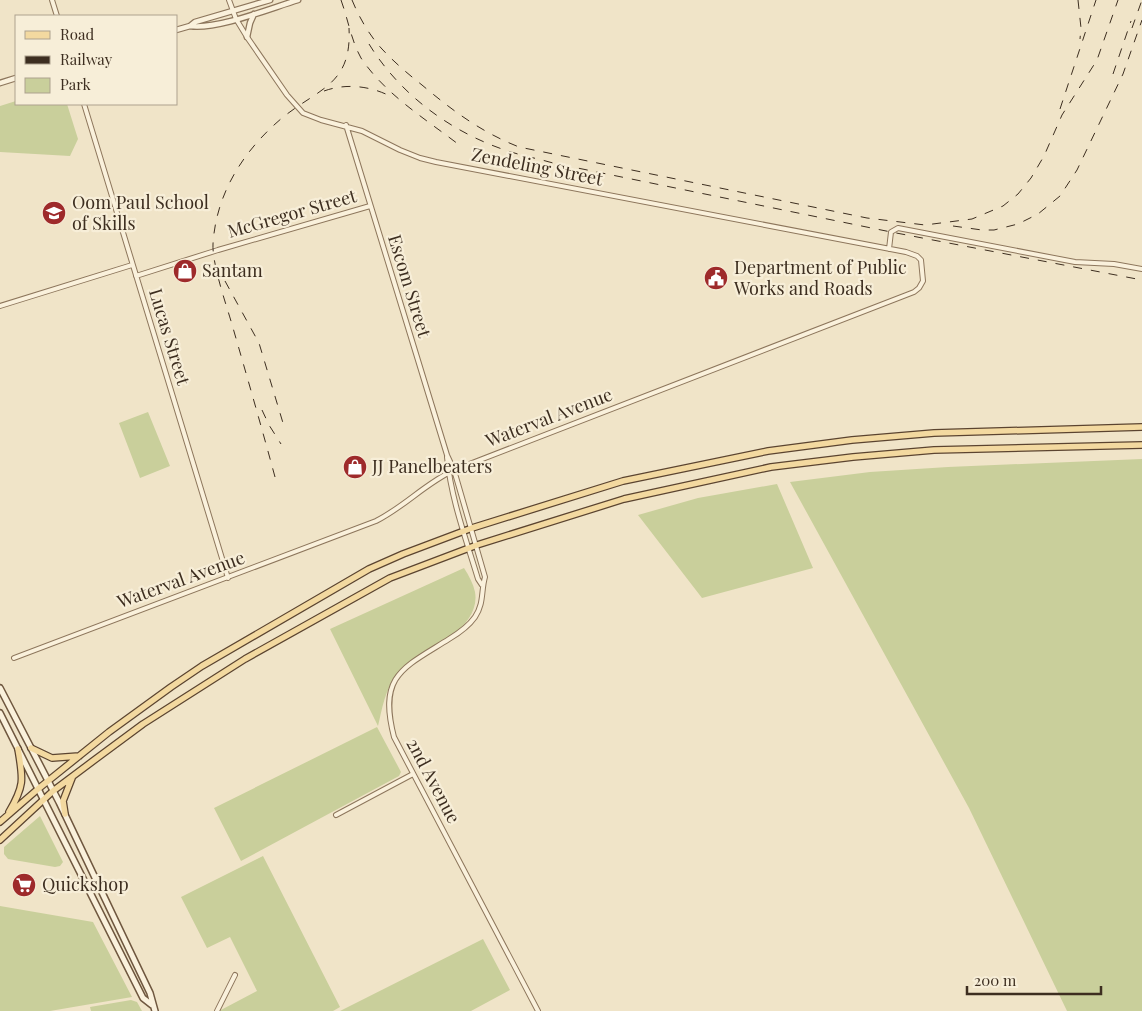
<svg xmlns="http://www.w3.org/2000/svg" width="1142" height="1011" font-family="'Playfair Display',serif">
<rect width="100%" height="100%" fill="#f0e4c8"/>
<path fill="#c9cf9b" d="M16,101V104H67L78,139L70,156L0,152V106Z
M148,412L170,466L140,478L119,423Z
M1142,459V1011H1067L969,808L790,482L870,472L948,467Z
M777,484L813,568L702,598L638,515L698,498Z
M464,568C469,576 473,583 475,592C481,625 435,648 413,664C408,668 401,671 397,675C385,688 382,710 378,726L330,629Z
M377,727L401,772L399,776L241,861L214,808Z
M40,816L63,862L60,866L55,867L8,859L4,854V847Z
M263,856L340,1007L333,1011H219L257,991L230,937L207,948L181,897Z
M0,906L93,922L132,997L50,1011H0Z
M483,939L510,990L471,1011H340Z
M131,1000L137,1002L142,1011H91L90,1007Z"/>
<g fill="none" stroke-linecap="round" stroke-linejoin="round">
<g stroke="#8d765c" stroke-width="6">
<path id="minor" d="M52,0L57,16
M84,104L228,578
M346,125L447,455L454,470L485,577C481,591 484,604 475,617C468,627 459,633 449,639C403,668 378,675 394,737L538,1011
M889,249L891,232L898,228L1075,262L1114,264L1142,269
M136,276L218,250L370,206
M0,306L132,265
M447,457C451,499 466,539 478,579L482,585
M14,658L376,521C404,507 426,483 454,470L914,292L919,288L923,281L921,260L917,256L906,252L436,162L420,158L400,150L362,131L321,120L303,113L287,95L247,37L236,19L229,0
M336,815L413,774
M217,1011L235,975"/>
</g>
<g stroke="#8d765c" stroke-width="7">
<path id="tertiary" d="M190,26C217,30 271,8 298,0
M176,30L190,26L195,22L270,0
M247,37L250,23L254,14
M0,83L16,78"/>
</g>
<g stroke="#6f573f" stroke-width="8">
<path id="secondary" d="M0,688L59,802L118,926L150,993L155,1011
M0,713L143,998L152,1005"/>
</g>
<g stroke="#5b4430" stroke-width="8">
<path id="primary" d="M31,748L52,758L79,756
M9,812C25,785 23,779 18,749
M65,814L63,801L72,778
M0,822L38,789L109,732L171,687L202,666L369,569L403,554L472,528L623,481L768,451L852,440L934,433L1142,427
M0,840L53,791L93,761L143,724L245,659L390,578L477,545L624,499L771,467L853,457L934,450L1142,445"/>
</g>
<use href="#minor" stroke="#faf1dc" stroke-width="4"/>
<use href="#tertiary" stroke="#faf1dc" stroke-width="4.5"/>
<use href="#secondary" stroke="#faf1dc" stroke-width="5"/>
<use href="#primary" stroke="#f3d9a0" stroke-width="5.5"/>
<path stroke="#3d2e20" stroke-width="1" stroke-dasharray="9 9" stroke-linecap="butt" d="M341,0C348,19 351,40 361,58C385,94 424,118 458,144
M352,0C359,17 369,35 382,49C394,62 408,74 422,85C453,111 481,132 519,147L867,218L925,225L972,219L1003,206L1018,194L1031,178L1044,156L1062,115L1097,60L1118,0
M1078,0L1081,28L1080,39
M1132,28L1142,0
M369,44C399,93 448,130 502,149C518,155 536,158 553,163L891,232L1142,280
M1113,74L1131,21
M324,91C346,83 370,86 390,96
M1060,109L1096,0
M953,226L982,230H994L1018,224L1038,214L1060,196L1077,170L1123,74L1142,20
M225,281L259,343L283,423
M262,410L269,425L281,444
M275,477C261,425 246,373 231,321C225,301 212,263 213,244C216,193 244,150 282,118C319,88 352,85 349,28"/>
</g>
<defs>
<g id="school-disc" transform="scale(1.25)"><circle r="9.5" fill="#9e2a2b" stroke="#f7eed8"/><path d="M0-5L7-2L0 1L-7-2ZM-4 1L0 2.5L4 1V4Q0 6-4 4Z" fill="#fff"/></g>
<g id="shop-disc" transform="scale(1.25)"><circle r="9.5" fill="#9e2a2b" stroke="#f7eed8"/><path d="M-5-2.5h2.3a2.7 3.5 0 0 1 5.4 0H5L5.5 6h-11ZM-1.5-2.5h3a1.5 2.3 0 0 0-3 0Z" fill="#fff"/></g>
<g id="civic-disc" transform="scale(1.25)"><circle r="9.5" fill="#9e2a2b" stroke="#f7eed8"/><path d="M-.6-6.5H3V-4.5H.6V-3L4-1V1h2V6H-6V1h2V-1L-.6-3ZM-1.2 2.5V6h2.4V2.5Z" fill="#fff"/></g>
<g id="supermarket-disc" transform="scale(1.25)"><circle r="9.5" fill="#9e2a2b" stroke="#f7eed8"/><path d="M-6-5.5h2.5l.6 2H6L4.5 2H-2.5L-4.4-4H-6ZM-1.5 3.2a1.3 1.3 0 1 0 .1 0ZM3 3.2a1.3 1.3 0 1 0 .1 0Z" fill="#fff"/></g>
</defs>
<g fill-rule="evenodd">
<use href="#school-disc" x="54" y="213"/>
<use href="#shop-disc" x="185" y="271"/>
<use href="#civic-disc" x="716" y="278"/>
<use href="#shop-disc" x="355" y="467"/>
<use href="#supermarket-disc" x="24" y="885"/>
</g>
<g text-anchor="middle" stroke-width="4.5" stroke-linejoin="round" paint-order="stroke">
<g font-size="18" fill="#3d2e20" stroke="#f7eed8">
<text transform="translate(537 167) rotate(11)" y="6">Zendeling Street</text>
<text transform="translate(292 214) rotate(-16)" y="6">McGregor Street</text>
<text transform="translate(409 286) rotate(73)" y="6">Escom Street</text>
<text transform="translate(169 337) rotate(73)" y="6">Lucas Street</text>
<text transform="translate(549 418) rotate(-21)" y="6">Waterval Avenue</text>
<text transform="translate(181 580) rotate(-20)" y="6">Waterval Avenue</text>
<text transform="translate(433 781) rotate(62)" y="6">2nd Avenue</text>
</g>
<g font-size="18" fill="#3d2e20" stroke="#f7eed8" text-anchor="start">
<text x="72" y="209">Oom Paul School<tspan x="72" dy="21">of Skills</tspan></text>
<text x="734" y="274">Department of Public<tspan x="734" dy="21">Works and Roads</tspan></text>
<text x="202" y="277">Santam</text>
<text x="372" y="473">JJ Panelbeaters</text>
<text x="42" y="891">Quickshop</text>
</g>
</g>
<rect x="15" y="15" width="162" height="90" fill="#f7eed8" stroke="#ada18e"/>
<rect x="25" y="31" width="25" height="8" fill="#f3d9a0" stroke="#ada18e"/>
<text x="60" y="40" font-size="15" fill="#3d2e20">Road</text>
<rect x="25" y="56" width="25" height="8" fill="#3d2e20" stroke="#ada18e"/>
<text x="60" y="65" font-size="15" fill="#3d2e20">Railway</text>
<rect x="25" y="78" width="25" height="15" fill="#c9cf9b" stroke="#ada18e"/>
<text x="60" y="90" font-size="15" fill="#3d2e20">Park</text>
<path d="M967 986v8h134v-8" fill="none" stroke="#3d2e20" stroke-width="2.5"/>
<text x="974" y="986" font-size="15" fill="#3d2e20" stroke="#f7eed8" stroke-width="4" paint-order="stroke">200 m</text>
</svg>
